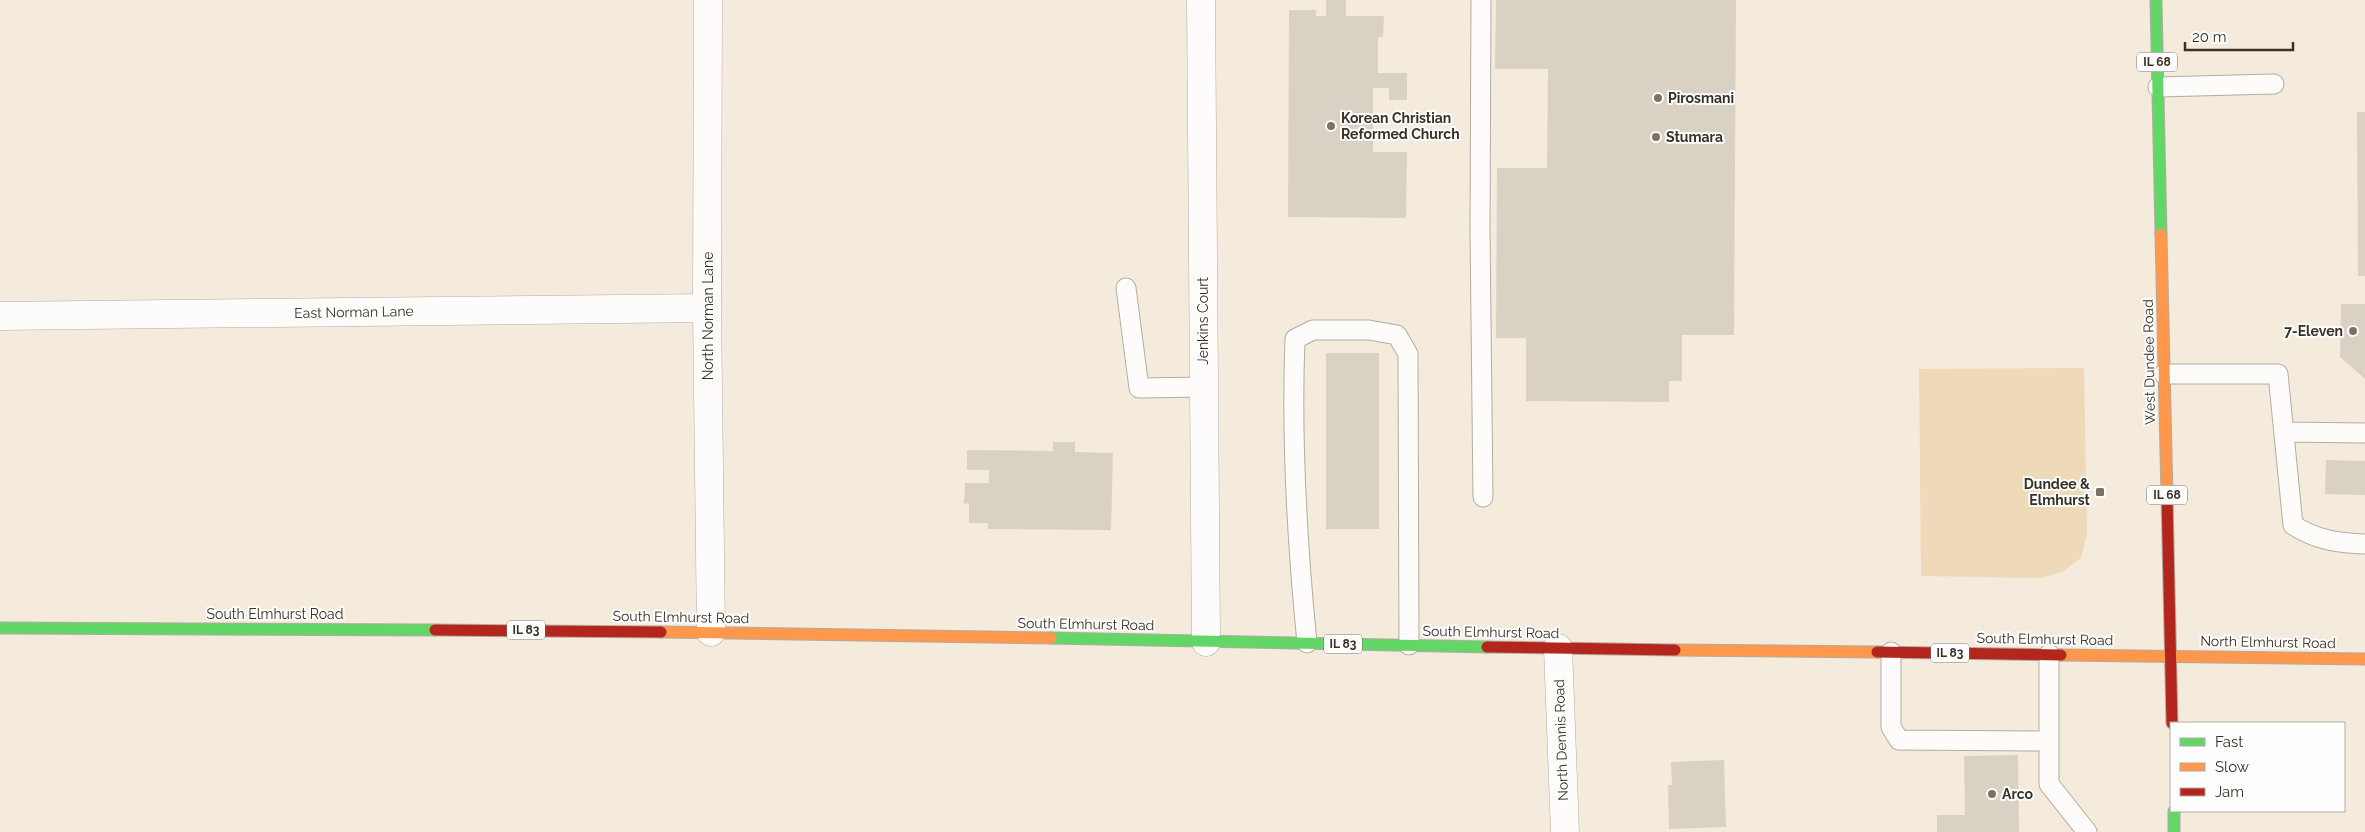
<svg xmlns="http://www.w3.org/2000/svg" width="2365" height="832" font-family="Raleway,sans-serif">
<rect width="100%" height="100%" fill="#f4ebdd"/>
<path fill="#eed9b8" d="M2084,368L2087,535L2081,558L2062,572L2040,578L1921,576L1919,369Z"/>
<path fill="#dad1c5" d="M1326,0H1346V16H1384L1383,37H1378V73H1407V100H1389V88H1373V152H1407L1406,218L1288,217L1289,10H1316V16H1326Z
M1496,0H1736L1734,335H1682V381H1669V402L1526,401V338H1496L1497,168H1547L1548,69H1495Z
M2357,112H2365V276H2358Z
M2341,304H2365V379L2340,357Z
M1326,353H1379V529H1326Z
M1053,442H1075V452L1113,453L1111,530L988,529V523H969V503L964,504L965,483H989V470H967V450L1053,451Z
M2326,460L2365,461V495L2325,494Z
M2018,755L2019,832H1937V815H1965L1964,756Z
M1724,760L1726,827L1669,829L1668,785H1672L1671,762Z"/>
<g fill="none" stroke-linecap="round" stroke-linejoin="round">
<g stroke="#b4aca0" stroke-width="21">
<path id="lane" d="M1481,0L1480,231L1483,497
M2158,87L2274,84
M1126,288L1139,388L1204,387
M2164,374H2278L2293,525C2316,540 2338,543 2365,544
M2284,432L2365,433
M1307,643C1297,542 1291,441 1295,339L1313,330H1369L1397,335L1408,354L1409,645
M1891,652V727L1899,740L2049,741
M2049,654V784L2087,832"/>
</g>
<g stroke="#b4aca0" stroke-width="29">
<path id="street" d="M708,0L707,308L711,632
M1201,0L1206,642
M0,316L707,308
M1558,648L1565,832"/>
</g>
<g stroke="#b4aca0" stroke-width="13">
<path id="fast" d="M2156,0L2161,234
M0,628L435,630
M1051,638L1487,647
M2174,811V832"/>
</g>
<g stroke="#b4aca0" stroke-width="13">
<path id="slow" d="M2161,234L2167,496
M661,632L1051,638
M1675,650L1877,652
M2061,655L2365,659"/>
</g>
<g stroke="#b4aca0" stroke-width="13">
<path id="jam" d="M2167,496L2172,723
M435,630L661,632
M1487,647L1675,650
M1877,652L2061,655"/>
</g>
<use href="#lane" stroke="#fdfcfa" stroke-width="19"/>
<use href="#street" stroke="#fdfcfa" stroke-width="28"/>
<use href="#fast" stroke="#63d668" stroke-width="11"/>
<use href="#slow" stroke="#ff974d" stroke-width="11"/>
<use href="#jam" stroke="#b3261e" stroke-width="11"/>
</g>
<g fill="#7a7265" stroke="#fdfdfd" stroke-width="2">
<circle cx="1658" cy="98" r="5"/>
<circle cx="1331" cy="126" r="5"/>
<circle cx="1656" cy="137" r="5"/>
<circle cx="2353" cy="331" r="5"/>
<rect x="2095" y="487" width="10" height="10" rx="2.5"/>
<circle cx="1992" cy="794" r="5"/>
</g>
<g text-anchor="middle" stroke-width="4" stroke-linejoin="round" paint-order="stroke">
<g fill="#fdfdfd" stroke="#746e65" stroke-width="1">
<rect x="2137" y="52.5" width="40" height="19" rx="4"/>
<rect x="2147" y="485.5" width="40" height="19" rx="4"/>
<rect x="507" y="620.5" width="38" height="19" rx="4"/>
<rect x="1324" y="634.5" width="38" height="19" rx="4"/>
<rect x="1931" y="643.5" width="38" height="19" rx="4"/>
</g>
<g font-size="12" font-weight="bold" fill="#393124">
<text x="2157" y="66">IL 68</text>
<text x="2167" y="499">IL 68</text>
<text x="526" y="634">IL 83</text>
<text x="1343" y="648">IL 83</text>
<text x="1950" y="657">IL 83</text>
</g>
<g font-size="14" font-weight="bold" fill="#393124" stroke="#fdfdfd" text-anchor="start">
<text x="1668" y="103">Pirosmani</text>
<text x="1341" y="123">Korean Christian<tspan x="1341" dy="16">Reformed Church</tspan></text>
<text x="1666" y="142">Stumara</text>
<text x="2343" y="336" text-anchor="end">7-Eleven</text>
<text x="2090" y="489" text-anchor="end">Dundee &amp;<tspan x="2090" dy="16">Elmhurst</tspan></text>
<text x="2002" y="799">Arco</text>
</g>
<g font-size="14" fill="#393124" stroke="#fdfdfd">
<text transform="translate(354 312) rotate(-1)" y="5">East Norman Lane</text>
<text transform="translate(708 316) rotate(-90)" y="5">North Norman Lane</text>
<text transform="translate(1203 321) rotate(-90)" y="5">Jenkins Court</text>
<text transform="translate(2149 362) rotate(-91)" y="5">West Dundee Road</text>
<text x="275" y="619">South Elmhurst Road</text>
<text transform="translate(681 617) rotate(1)" y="5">South Elmhurst Road</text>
<text transform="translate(1086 624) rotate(1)" y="5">South Elmhurst Road</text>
<text transform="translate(1491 632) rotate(1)" y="5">South Elmhurst Road</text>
<text transform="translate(2045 639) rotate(1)" y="5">South Elmhurst Road</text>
<text transform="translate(2268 642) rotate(1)" y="5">North Elmhurst Road</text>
<text transform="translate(1561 740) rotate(-92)" y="5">North Dennis Road</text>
</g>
</g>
<rect x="2170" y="722" width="175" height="90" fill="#fdfdfd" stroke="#afaba6"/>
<rect x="2180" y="738" width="25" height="8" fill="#63d668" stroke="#afaba6"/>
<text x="2215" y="747" font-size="15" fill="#393124">Fast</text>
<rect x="2180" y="763" width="25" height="8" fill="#ff974d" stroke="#afaba6"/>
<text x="2215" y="772" font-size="15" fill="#393124">Slow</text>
<rect x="2180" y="788" width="25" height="8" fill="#b3261e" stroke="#afaba6"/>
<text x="2215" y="797" font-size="15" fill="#393124">Jam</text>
<path d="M2185 42v8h108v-8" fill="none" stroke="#393124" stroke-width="2.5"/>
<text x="2192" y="42" font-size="15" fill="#393124" stroke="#fdfdfd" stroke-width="4" paint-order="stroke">20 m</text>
</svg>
